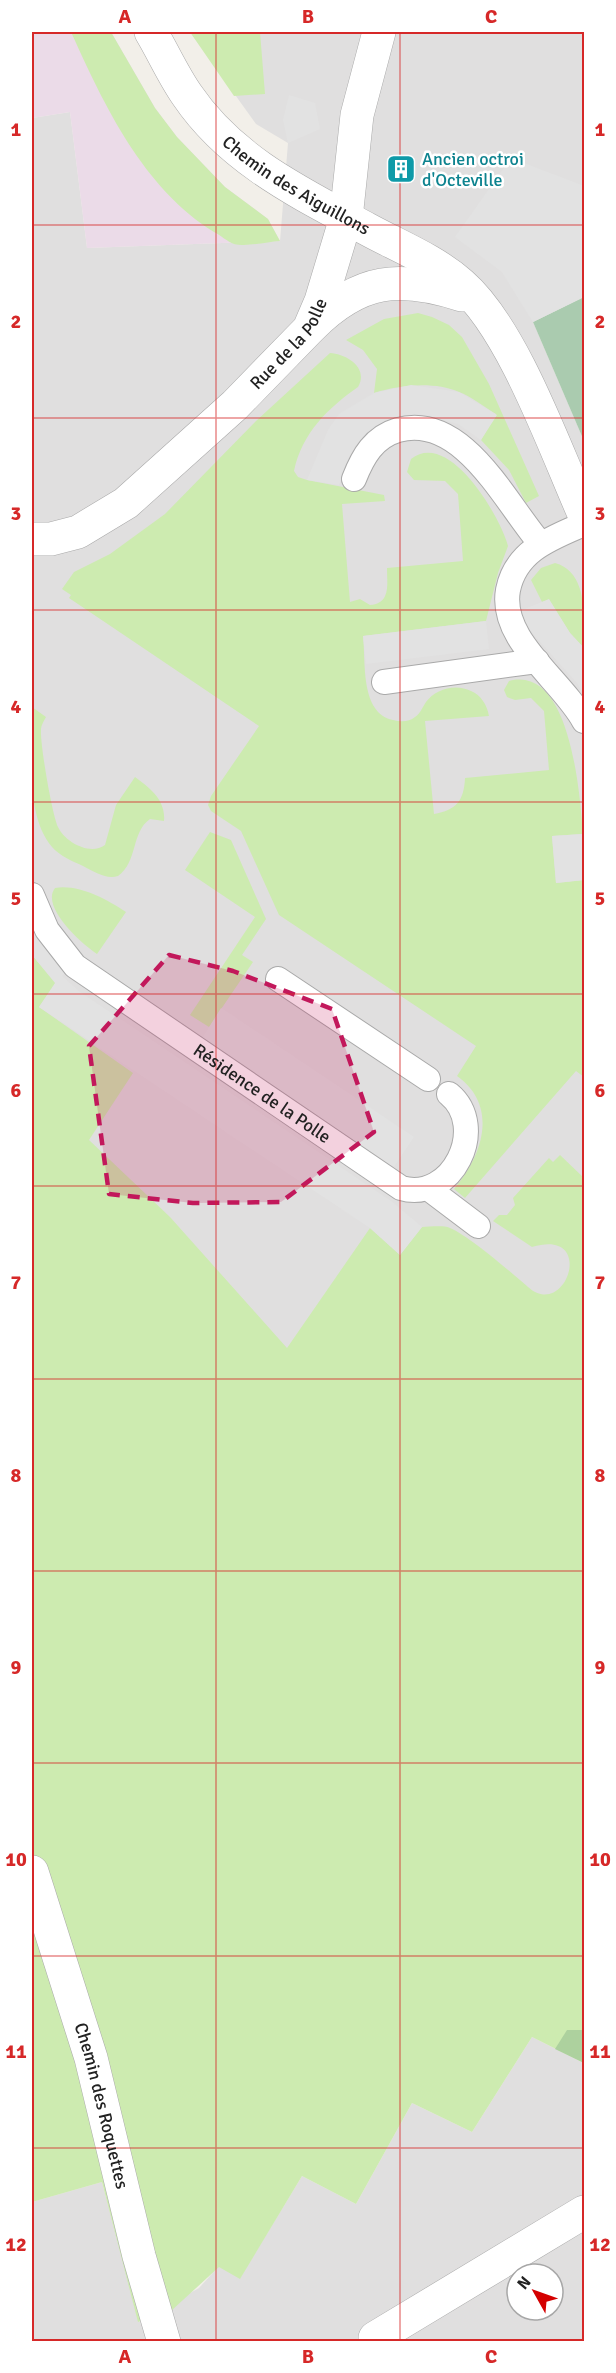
<svg xmlns="http://www.w3.org/2000/svg" width="616" height="2373" font-family="Signika,sans-serif">
<rect width="100%" height="100%" fill="#f2efe9"/>
<path fill="#e0dfdf" fill-rule="evenodd" d="M190,32H584V297L533,322L584,441V1335L412,1451L32,1291V118L70,112L87,248L280,241L288,143L256,124Z
M532,2037L584,2063V2341L32,2342V2202L102,2182L139,2322L199,2288L219,2266L240,2278L302,2176L356,2204L412,2103L472,2132ZM517,2274H553V2310H517Z"/>
<path fill="#ebdbe8" d="M32,32H111L155,108L177,137L225,187L268,219L280,241L87,248L70,112L32,118Z"/>
<path fill="#cdebb0" d="M71,32H111L155,108L177,137L225,187L268,219L280,241C267,242 247,247 234,244C228,242 220,235 214,232C143,188 104,105 71,32Z
M190,32H260L265,94L234,96Z
M418,313L432,317L449,325L462,337L489,384L539,496L526,503L509,470L481,440L496,414C484,407 472,397 459,392C434,381 399,385 374,393L377,369L363,350L346,340L384,319Z
M330,353C347,354 369,368 358,387C328,408 302,433 294,471L298,477L307,480L384,495L385,501L342,504L350,602L360,599L370,605C391,603 387,585 387,568L463,561L458,494L445,481L414,480L407,472L411,459C449,429 500,516 508,546L498,573L486,621L363,636C366,662 360,713 393,720C401,722 409,722 415,717C420,714 422,708 426,702C435,689 456,683 471,691C481,695 487,705 489,716L425,721L434,814C456,810 464,801 465,778L549,770L544,711L531,698L515,700L507,697L504,690L509,681C571,664 580,796 583,834L552,836L556,883L584,880V1077L576,1071L465,1198L454,1189C483,1155 499,1106 457,1076L476,1046L279,915L241,831L211,811L208,805L211,796L259,726L69,598L71,595L62,589L74,572L110,554L165,514L256,421Z
M555,563C589,572 584,620 584,648L570,633L549,600L542,602L531,580L541,568Z
M32,707L46,717C44,721 41,725 41,730C40,744 52,814 58,827C65,842 90,856 105,845L116,805L135,777C150,788 166,800 164,821L150,819C131,832 138,862 118,876C106,880 93,871 83,866C72,861 60,856 52,847C24,814 32,747 32,707Z
M210,832L231,840L266,919L242,955L253,962L209,1027L190,1015L255,917L185,870Z
M55,888C79,884 106,899 126,912L97,954C83,945 40,907 55,888Z
M32,955L56,983L39,1007L133,1073L89,1140L170,1217L287,1348L370,1228L400,1255L422,1227C430,1227 443,1225 450,1228C469,1236 512,1273 528,1287C566,1321 597,1227 532,1247L493,1221L499,1215H507L515,1205L513,1198L549,1158L553,1162L560,1155L584,1178V2063L532,2037L472,2132L412,2103L356,2204L302,2176L240,2279L219,2267L171,2311L138,2322L102,2182L32,2202Z"/>
<path fill="#add19e" d="M567,2030H584V2063L555,2049Z"/>
<path fill="#aacbaf" d="M584,297V441L533,322Z"/>
<path fill="#e2e2e2" d="M289,95L315,103L320,129L288,143L283,120Z
M511,158L584,186V297L533,322L502,272L455,237Z
M411,385L459,392L497,415L481,440L458,424L431,417H405L390,421L376,427L356,445L349,457L339,485L307,480L328,430L339,414L374,393Z
M549,599L570,633L584,648V695L577,683L525,625L520,611Z
M486,621L489,649L366,664L363,636Z
M583,834L584,880L556,883L552,836Z
M32,922L38,938L66,971L62,976L80,992L391,1201L422,1227L400,1255L370,1228L39,1007L55,983L32,955Z
M221,1008L414,1137L394,1167L202,1039Z"/>
<g fill="none" stroke-linecap="round" stroke-linejoin="round">
<g stroke="#a9a9a9" stroke-width="26">
<g id="service">
<path d="M354,479C363,456 374,437 398,430C463,412 506,504 540,543"/>
<path d="M584,524C552,538 516,550 508,590C499,640 562,680 584,721"/>
<path d="M384,682L537,661"/>
<path id="s1" d="M32,895L47,930L75,966L401,1188C452,1203 489,1127 449,1094"/>
<path d="M278,979L428,1079"/>
<path d="M429,1189L478,1226"/>
</g>
</g>
<g stroke="#a9a9a9" stroke-width="34">
<g id="minor">
<path id="s2" d="M151,32C163,52 173,75 187,95C231,160 300,193 367,229C398,246 434,260 461,284C513,329 555,449 584,514"/>
<path d="M312,326C360,278 400,275 462,295"/>
<path id="s3" d="M32,539H51L78,532L126,503L235,405L309,329L321,301L346,218L357,115L379,32"/>
<path id="s4" d="M32,1872L91,2058L139,2256L164,2342"/>
<path d="M375,2338L584,2212"/>
</g>
</g>
<use href="#service" stroke="#fff" stroke-width="24"/>
<use href="#minor" stroke="#fff" stroke-width="33"/>
</g>
<path fill="#c2185b" fill-opacity="0.2" stroke="#c2185b" stroke-width="4.5" stroke-dasharray="12 8" stroke-linejoin="round" d="M169,955L233,971L332,1009L374,1132L281,1202L193,1203L109,1194L89,1046Z"/>
<path fill="none" stroke="#d62828" stroke-width="1.5" stroke-opacity="0.55" d="M216,32V2342M400,32V2342M32,225H584M32,418H584M32,610H584M32,802H584M32,994H584M32,1186H584M32,1379H584M32,1571H584M32,1763H584M32,1956H584M32,2148H584"/>
<defs>
<g id="building-square" transform="scale(1.5)"><rect x="-9" y="-9" width="18" height="18" rx="4" fill="#0f9aa8" stroke="#fff"/><path d="M-4-6H4V6H1V3H-1V6H-4ZM-2.5-4.3h1.7v1.8h-1.7ZM.8-4.3h1.7v1.8H.8ZM-2.5-1h1.7V.8h-1.7ZM.8-1h1.7V.8H.8Z" fill="#fff"/></g>
</defs>
<g fill-rule="evenodd">
<use href="#building-square" x="401" y="169"/>
</g>
<g text-anchor="middle" stroke-width="5" stroke-linejoin="round" paint-order="stroke">
<g font-size="18" fill="#0d838f" stroke="#fff" text-anchor="start">
<text x="422" y="165">Ancien octroi<tspan x="422" dy="21">d'Octeville</tspan></text>
</g>
<g font-size="18" fill="#222" stroke="#fff">
<text dy="6" stroke="none"><textPath href="#s2" startOffset="216">Chemin des Aiguillons</textPath></text>
<text dy="6" stroke="none"><textPath href="#s3" startOffset="332">Rue de la Polle</textPath></text>
<text dy="6" stroke="none"><textPath href="#s1" startOffset="310">Résidence de la Polle</textPath></text>
<text dy="6" stroke="none"><textPath href="#s4" startOffset="244">Chemin des Roquettes</textPath></text>
</g>
</g>
<rect width="616" height="2373" fill="none" stroke="#ffffff" stroke-width="66"/>
<g transform="translate(535 2292) rotate(310)"><circle r="28" fill="#ffffff" stroke="#a7a7a7" stroke-width="1.5"/>
<path d="M0-4.5L10 22L0 15L-10 22Z" fill="#d40000"/>
<text y="-9" font-size="16" font-weight="bold" text-anchor="middle" fill="#222222">N</text>
</g>
<rect x="33" y="33" width="550" height="2307" fill="none" stroke="#d62828" stroke-width="2"/>
<g font-size="20" text-anchor="middle" font-weight="bold" fill="#d62828">
<text x="125" y="23">A</text>
<text x="308" y="23">B</text>
<text x="491" y="23">C</text>
<text x="16" y="136">1</text>
<text x="600" y="136">1</text>
<text x="16" y="328">2</text>
<text x="600" y="328">2</text>
<text x="16" y="520">3</text>
<text x="600" y="520">3</text>
<text x="16" y="713">4</text>
<text x="600" y="713">4</text>
<text x="16" y="905">5</text>
<text x="600" y="905">5</text>
<text x="16" y="1097">6</text>
<text x="600" y="1097">6</text>
<text x="16" y="1289">7</text>
<text x="600" y="1289">7</text>
<text x="16" y="1482">8</text>
<text x="600" y="1482">8</text>
<text x="16" y="1674">9</text>
<text x="600" y="1674">9</text>
<text x="16" y="1866">10</text>
<text x="600" y="1866">10</text>
<text x="16" y="2058">11</text>
<text x="600" y="2058">11</text>
<text x="16" y="2251">12</text>
<text x="600" y="2251">12</text>
<text x="125" y="2363">A</text>
<text x="308" y="2363">B</text>
<text x="491" y="2363">C</text>
</g>
</svg>
